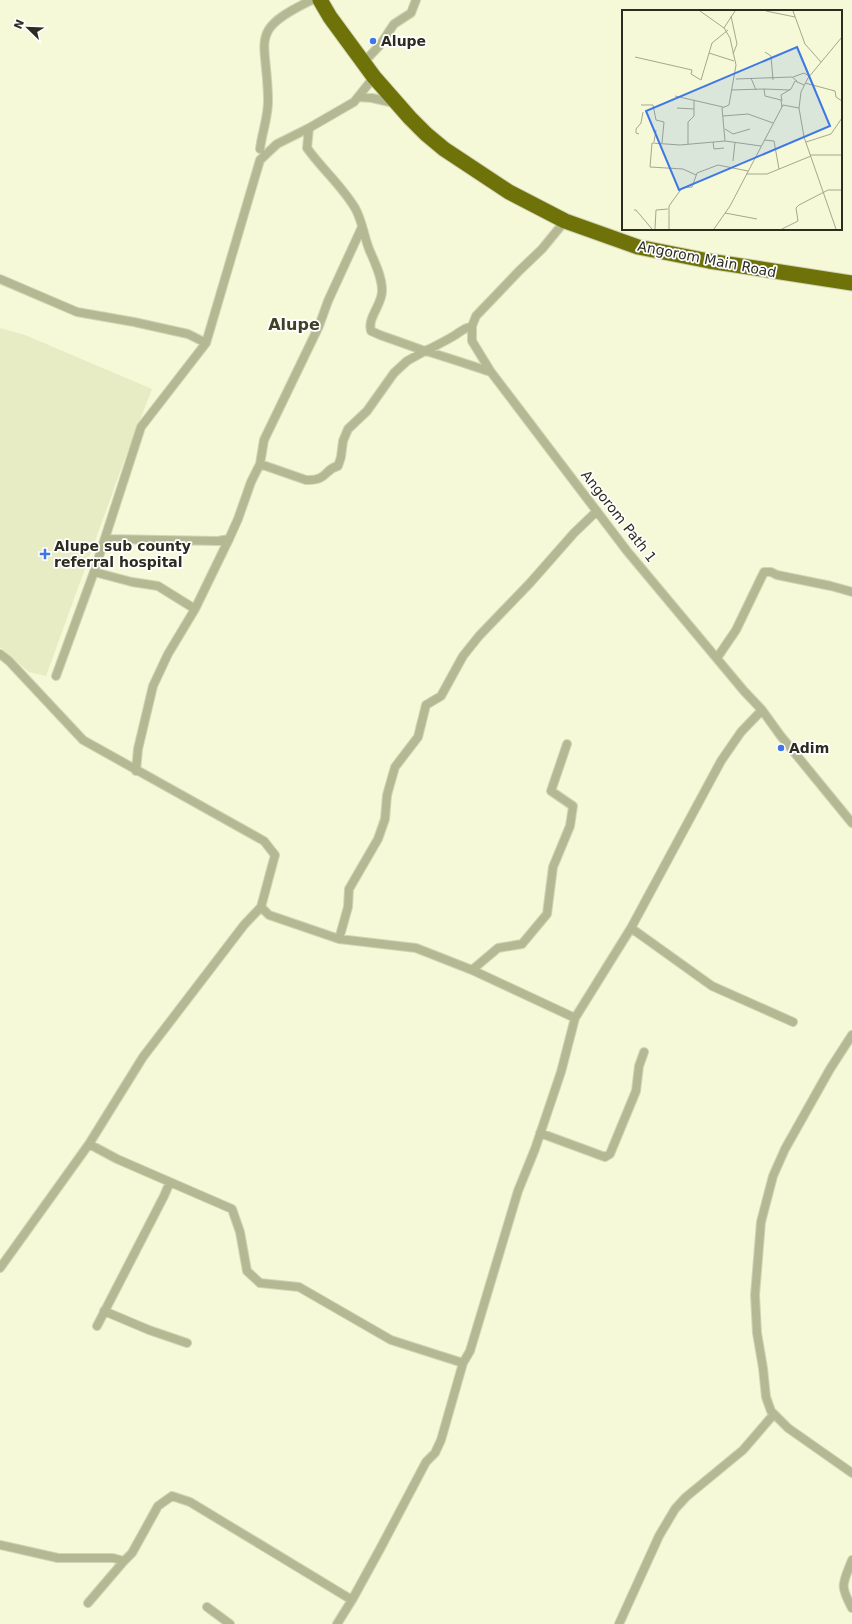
<svg xmlns="http://www.w3.org/2000/svg" width="852" height="1624" font-family="'DejaVu Sans',sans-serif">
<rect width="100%" height="100%" fill="#f5f9d7"/>
<path fill="#e8ecc4" d="M0,328L25,335L152,389L124,461L46,676L29,672L0,647Z"/>
<g fill="none" stroke-linecap="round" stroke-linejoin="round">
<g stroke="#d1d4b6" stroke-width="10">
<path id="street" d="M363,63L380,45L394,24L411,13L416,0
M374,77L354,102L309,128L307,148C322,169 342,186 355,208C362,220 364,236 369,249C374,261 382,276 382,290C383,304 367,317 371,331L380,335L425,351C434,347 443,342 452,337C461,332 461,329 472,326
M358,97L372,98L394,103
M260,149C262,132 269,115 268,98C267,38 247,31 312,0
M565,221L542,249L519,271L476,316L472,326V341L491,372L627,551L744,691L762,710L780,735L852,823
M0,279L77,312L134,322L188,334L206,343
M260,464L264,440L319,326L328,301L362,227
M105,539L218,541L229,539
M94,572L132,582L158,586L195,609
M0,654L9,661L83,740L264,841L275,855L261,907L269,915L339,939L416,948L472,970L575,1018L631,928L721,761L741,732L762,710
M717,658L736,630L764,572H771L777,575L831,586L852,592
M56,676L94,572L141,427L206,343L260,160L277,144L309,128
M136,771L138,749L153,686L168,654L195,609L229,539L238,519L251,482L260,464L306,480C328,481 324,469 338,466L341,457L343,441L348,429L367,411L394,373L407,361L425,351C447,357 469,365 491,372
M631,928L712,986L793,1022
M339,939L348,907L349,889L378,839L385,819L387,795L395,767L418,737L426,705L441,696L463,656L479,636L530,583L574,533L597,511
M472,970L498,948L522,944L547,914L553,867L570,826L573,806L551,791L567,744
M852,1035L830,1069L785,1149L773,1176L761,1222L755,1295L757,1333L763,1368L766,1397L771,1411L788,1428L852,1473
M540,1133L605,1157L610,1154L636,1091L639,1066L644,1052
M89,1144L117,1159L232,1209L240,1232L247,1271L260,1283L299,1287L391,1340L463,1363
M0,1268L89,1144L143,1057L244,925L261,907
M104,1311L149,1330L187,1343
M97,1326L164,1196L170,1182
M0,1545L58,1558H113L124,1561L132,1553L158,1506L172,1496L190,1502L352,1600
M852,1560C843,1584 839,1584 852,1608
M88,1603L124,1561
M207,1607L230,1624
M337,1624L352,1600L380,1549L426,1462L435,1453L441,1440L463,1363L470,1351L518,1191L535,1149L561,1072L575,1018
M619,1624L659,1536L675,1509L686,1497L743,1450L774,1414"/>
</g>
<g stroke="#d1d4b6" stroke-width="17">
<path id="highway" d="M320,0L330,17L374,77L410,118L426,134L444,149L509,192L565,221L638,247L709,261L852,283"/>
</g>
<use href="#street" stroke="#b5b993" stroke-width="8"/>
<use href="#highway" stroke="#6e7208" stroke-width="15"/>
</g>
<g fill="#3f77e7" stroke="#fff" stroke-width="1.5">
<circle cx="373" cy="41" r="4"/>
<path d="M43 548h4v4h4v4h-4v4h-4v-4h-4v-4h4z"/>
<circle cx="781" cy="748" r="4"/>
</g>
<g text-anchor="middle" stroke-width="3.5" stroke-linejoin="round" paint-order="stroke">
<g font-size="14" font-weight="bold" fill="#2c2d20" stroke="#fff" text-anchor="start">
<text x="381" y="46">Alupe</text>
<text x="54" y="551">Alupe sub county<tspan x="54" dy="16">referral hospital</tspan></text>
<text x="789" y="753">Adim</text>
</g>
<g font-size="14" fill="#2c2d20" stroke="#fff">
<text transform="translate(707 259) rotate(11)" y="5">Angorom Main Road</text>
<text transform="translate(619 516) rotate(52)" y="5">Angorom Path 1</text>
</g>
<g font-size="16" font-weight="bold" fill="#404226" stroke="#fff">
<text x="294" y="330">Alupe</text>
</g>
</g>
<g transform="translate(622 10)">
<rect width="220" height="220" fill="#f5f9d7"/>
<path fill="none" stroke="#a5a78e" stroke-width="1" d="M78,1L102,18L108,28L114,55L107,95L100,98L103,131L139,136M144,1L173,7M171,1L183,34L199,52M109,6L115,34L111,44M102,18L113,1M143,42L149,46L151,70M87,43L112,51M13,47L70,60L69,64L79,70L90,33L106,20M171,67L182,63L187,66M129,68L134,80M114,69L170,67L175,71M183,73L213,81L214,87L220,91M142,79L168,80M109,80L142,79L143,86L159,90L160,97M53,86L101,97M160,91L159,85L169,79L173,71L182,75M19,95H31L34,110L42,112L40,133M55,98L72,99M101,106L126,104L151,113M103,119L111,124L128,119M17,124L14,123V119L19,113L21,102M142,130L152,131L157,159M32,132L34,120M91,132L92,139L102,138M184,132L209,124L220,108M66,134V112L72,106V90M188,145H220M111,151L113,132M124,164H145L189,146M74,165L61,159L28,157L30,133L58,135L103,131M12,200H14L30,219M103,203L135,209M33,219L34,200L46,199M47,219V196L60,178L70,177L75,163L96,155L126,161M92,219L108,196L161,95L177,98M160,219L176,211L174,198L177,195L206,180H220M214,219L182,127L177,98L179,82L186,68L220,27"/>
<path fill="#3f77e7" fill-opacity="0.15" stroke="#3f77e7" stroke-width="2" d="M175,37L208,116L57,180L24,101Z"/>
<rect width="220" height="220" fill="none" stroke="#2c2d20" stroke-width="2"/>
</g>
<g transform="translate(28 28) rotate(293)" stroke="#ffffff" stroke-width="3" paint-order="stroke">
<path d="M0-3L7 15L0 10L-7 15Z" fill="#2c2d20"/>
<text y="-6" font-size="11" font-weight="bold" text-anchor="middle" fill="#2c2d20">N</text>
</g>
</svg>
